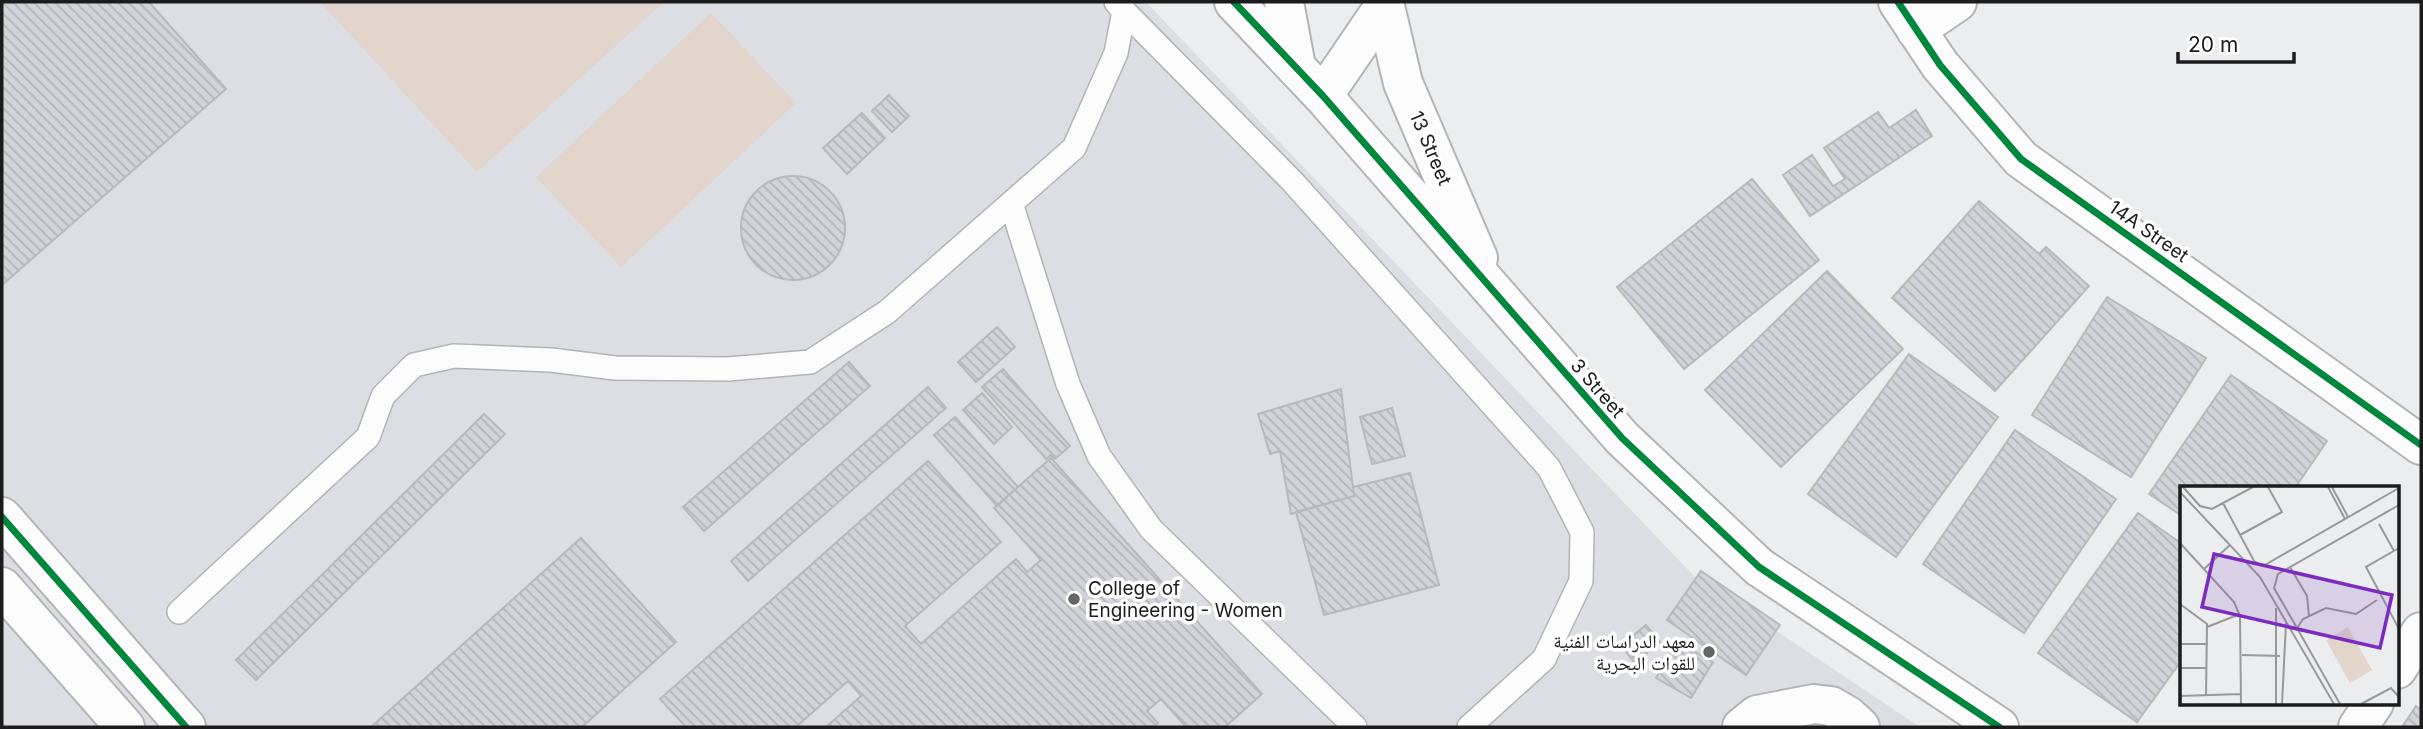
<svg xmlns="http://www.w3.org/2000/svg" width="2423" height="729" font-family="Inter,'Noto Naskh Arabic',sans-serif">
<defs>
<pattern id="building-back-hatch" width="6" height="6" patternUnits="userSpaceOnUse" patternTransform="scale(1.75)"><rect width="6" height="6" fill="#d2d4da"/><path d="M-1 5l2 2M0 0l6 6M5-1l2 2" fill="none" stroke="#b4b5bb"/></pattern>
</defs>
<rect width="100%" height="100%" fill="#ecedee"/>
<path fill="#dcdee4" d="M2,2H1146L1694,576L1920,727H2Z"/>
<path fill="#e1d5cc" d="M320,2H664L477,172Z
M711,13L796,103L621,267L536,177Z"/>
<path fill="url(#building-back-hatch)" stroke="#b8b9ba" stroke-width="2" d="M2,2H149L226,89L2,285Z
M889,95L909,116L892,132L872,111Z
M1916,110L1932,136L1810,216L1783,175L1812,155L1833,186L1845,179L1824,148L1878,112L1889,128Z
M862,113L885,138L847,174L823,148Z
M741 228a52 52 0 1 1 104 0a52 52 0 1 1-104 0Z
M1752,179L1819,260L1684,369L1617,287Z
M1979,201L2039,254L2046,247L2089,286L1995,391L1892,298Z
M1827,271L1903,349L1781,467L1705,390Z
M2107,297L2206,358L2131,477L2032,415Z
M997,327L1015,347L976,382L958,362Z
M1909,354L1998,417L1896,557L1808,494Z
M849,362L870,386L704,531L683,507Z
M1003,369L1070,446L1055,459L1051,455L1046,459L982,387Z
M2231,375L2327,441L2295,488H2182V516L2149,494Z
M928,387L946,408L748,581L731,561Z
M1341,389L1354,496L1291,514L1280,451L1270,454L1258,414Z
M982,393L1012,427L994,444L963,410Z
M1392,408L1405,456L1372,464L1360,417Z
M484,414L505,434L256,680L236,660Z
M955,417L1018,487L997,506L934,435Z
M2015,430L2116,499L2024,633L1923,564Z
M1051,458L1262,694L1225,727H1186L1161,699L1147,711L1158,723L1154,727H826L861,696L848,681L796,727H686L660,699L928,461L1001,542L905,626L921,644L1016,559L1027,572L1041,560L994,508Z
M1410,473L1439,585L1324,615L1296,512L1354,496L1353,487Z
M2138,513L2182,544V660L2137,722L2038,653Z
M581,538L676,642L582,727H371Z
M1701,571L1780,625L1746,675L1667,620Z
M1646,625L1660,642L1635,663L1621,646Z
M1677,642L1713,662L1691,698L1656,678Z
M2416,706L2421,710V727H2402Z"/>
<g fill="none" stroke-linecap="round" stroke-linejoin="round">
<g stroke="#b3b4b5" stroke-width="26">
<path id="lane" d="M1124,11L1292,181L1549,468L1582,532L1581,581L1544,659L1469,727
M1011,203L1068,384L1099,456L1151,529L1355,727
M179,612L368,437L383,396L414,365L454,356L551,360L615,368L728,369L810,362L887,312L1074,148L1116,53L1124,11L1116,2"/>
</g>
<g stroke="#b3b4b5" stroke-width="42">
<path id="street" d="M1234,2L1323,96L1622,438L1759,567L1999,727
M1284,2L1296,67
M1384,2L1403,83L1478,258
M1898,2L1940,65L2021,159L2421,445
M1916,30L1957,2
M1323,96L1385,5
M2,517L186,727
M2,587L125,727
M2397,669L2421,632
M1742,727L1757,715L1814,704L1831,706L1848,716L1860,727
M2358,727L2374,703"/>
</g>
<use href="#lane" stroke="#fcfcfc" stroke-width="23"/>
<use href="#street" stroke="#fcfcfc" stroke-width="38"/>
<g stroke="#fff" stroke-width="11">
<path id="cycleway" d="M1234,2L1323,96L1622,438L1759,567L1999,727
M1898,2L1940,65L2021,159L2421,445
M2,517L186,727"/>
</g>
<use href="#cycleway" stroke="#00873e" stroke-width="7"/>
</g>
<g fill="#656566" stroke="#fff" stroke-width="2.5">
<circle cx="1074" cy="599" r="7"/>
<circle cx="1709" cy="652" r="7"/>
</g>
<g text-anchor="middle" stroke-width="7" stroke-linejoin="round" paint-order="stroke">
<g font-size="19" fill="#1c1c1d" stroke="#fff">
<text transform="translate(1431 148) rotate(67)" y="7">13 Street</text>
<text transform="translate(2149 231) rotate(35)" y="7">14A Street</text>
<text transform="translate(1598 388) rotate(49)" y="7">3 Street</text>
</g>
<g font-size="19" fill="#1c1c1d" stroke="#fff" text-anchor="start">
<text x="1088" y="595">College of<tspan x="1088" dy="22">Engineering - Women</tspan></text>
<text x="1695" y="648" text-anchor="end">معهد الدراسات الفنية<tspan x="1695" dy="22">للقوات البحرية</tspan></text>
</g>
</g>
<g transform="translate(2180 486)">
<rect width="219" height="219" fill="#ecedee"/>
<path d="M168,141L192,184L170,197L146,154Z" fill="#e1d5cc"/>
<path fill="none" stroke="#99999a" stroke-width="2" d="M3,1L20,20L32,23L73,1M148,1L165,33M152,1L168,31M0,6L80,91L154,218M43,17L74,75L83,80L219,2M199,38L214,65M60,49L102,26L88,1M0,57L54,116L60,130L61,218M219,62L186,81L219,143M110,81L127,110L129,130M24,83L50,59M0,118L27,138L26,209M27,141L60,128M117,142L94,102L98,88L219,19M0,158H28M62,169L100,170M0,182H27M0,210L61,208M96,218V122M102,218L106,137M160,218L117,142L123,133L146,122L176,128L197,114M181,218L211,202L219,211"/>
<path fill="#7b2cbf" fill-opacity="0.15" stroke="#7b2cbf" stroke-width="3.5" d="M34,68L212,109L200,162L22,121Z"/>
<rect width="219" height="219" fill="none" stroke="#1c1c1d" stroke-width="3.5"/>
</g>
<rect width="2423" height="729" fill="none" stroke="#1c1c1d" stroke-width="7"/>
<path d="M2178 52v10h116v-10" fill="none" stroke="#1c1c1d" stroke-width="3.5"/>
<text x="2188" y="52" font-size="21" fill="#1c1c1d" stroke="#ffffff" stroke-width="5" paint-order="stroke">20 m</text>
</svg>
